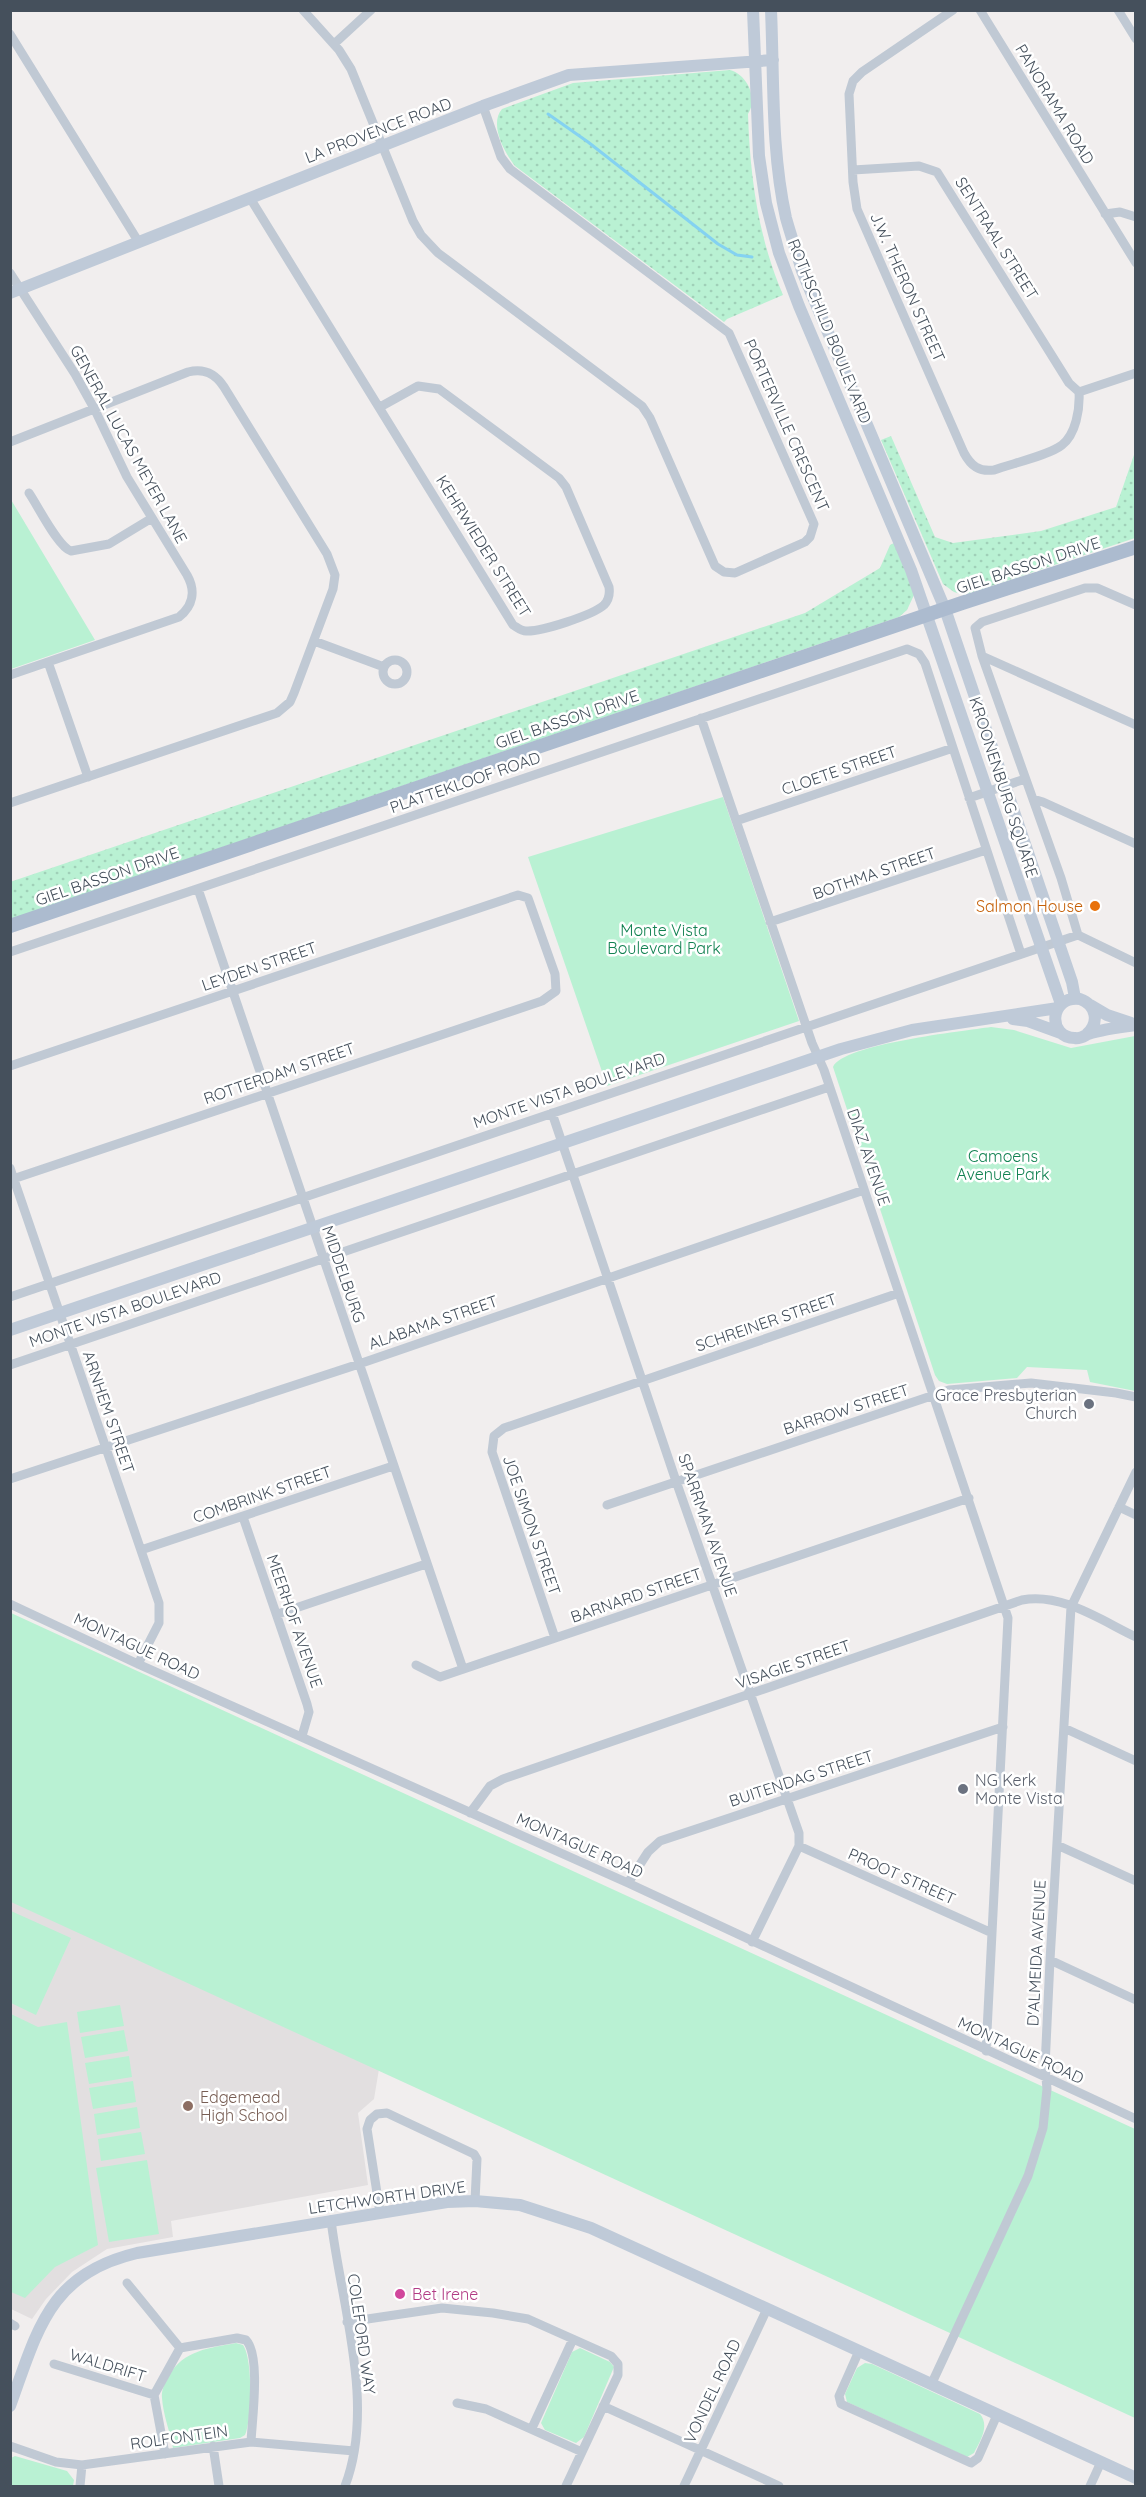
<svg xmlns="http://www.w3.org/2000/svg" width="1146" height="2497" font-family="Quicksand,sans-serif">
<defs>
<pattern id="grass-dots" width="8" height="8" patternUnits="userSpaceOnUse" patternTransform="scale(1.5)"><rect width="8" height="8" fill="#b9f1d3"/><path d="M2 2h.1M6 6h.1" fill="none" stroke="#a0d0b8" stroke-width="1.8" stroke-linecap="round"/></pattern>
</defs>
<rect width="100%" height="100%" fill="#f1eeee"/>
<path fill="#e2dfe0" d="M11,1899L379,2069L374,2099L358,2113L368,2185L171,2221L173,2237L107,2249L72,2272L46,2299L32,2319L11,2309Z"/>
<path fill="url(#grass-dots)" d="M730,70C748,75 758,99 748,114C750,176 758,237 783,295L727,319L724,322L515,166C504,152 489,124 502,109L573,83Z
M891,436L935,537L953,543L1041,531L1116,507L1135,452V538L964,595L954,592L943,584L881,440Z
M896,542L914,595L907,610L899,617L11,919L10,882L805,613L880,568L890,545Z"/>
<path fill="#b9f1d3" d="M10,498L95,640L11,669H10Z
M723,797L799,1021L607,1086L528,857Z
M991,1027L1014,1030L1071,1048L1135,1036V1391L1090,1382L1087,1370L1027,1367L1017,1378L947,1384L939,1381L935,1375L833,1067C843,1044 964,1031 991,1027Z
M11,1613L1135,2129V2418L11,1902Z
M11,1911L71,1938L36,2015L11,2003Z
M120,2005L124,2026L80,2033L77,2012Z
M11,2014L38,2027L67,2022L98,2245L55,2267L25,2298L11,2292Z
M124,2030L128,2051L85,2058L81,2037Z
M129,2056L132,2077L89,2084L85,2063Z
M133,2081L136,2102L93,2109L89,2088Z
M137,2107L140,2128L97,2135L94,2114Z
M141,2132L145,2154L101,2161L98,2139Z
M147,2160L159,2234L109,2242L96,2168Z
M236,2343L243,2345C253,2359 252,2419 245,2435L240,2438L173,2448C170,2432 163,2414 162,2398C161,2390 165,2383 169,2376C183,2350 210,2348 236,2343Z
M580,2348L610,2362L614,2367L584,2437L576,2443L545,2430L541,2423L572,2352Z
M865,2363L872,2364L980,2414C990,2426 980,2441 974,2453L967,2457L847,2402L845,2394L857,2368Z
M15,2456L67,2471L74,2480L73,2486H11V2458Z"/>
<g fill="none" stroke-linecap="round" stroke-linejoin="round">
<path stroke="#84d2f1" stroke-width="3" d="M548,114L588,142L718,244L737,255L752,257"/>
<path stroke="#c0c9d4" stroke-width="9" d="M303,10L339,50L351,69L413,221L421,235L438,253L642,406L650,418L715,566L724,572L735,573L805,542L810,537L814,524L729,333L510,169L501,157L483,106
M953,10L862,72L853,81L849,94L853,182L857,209L964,453C971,466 979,472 994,470C1010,464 1050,455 1062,445C1076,434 1080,409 1079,392
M980,10L1136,263
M1118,10L1136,39
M10,34L138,241
M334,44L371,10
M853,170L919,166L937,172L1069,383L1079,392
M250,198L513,625C518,628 521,631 526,631C541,632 593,615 604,605C609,600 610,594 609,587L566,487L559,478L439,389L418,386L380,407
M1105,214L1120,212L1136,217
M10,273L75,374L95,410L127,477L187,575C196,591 193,606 179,617L10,675
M1079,392L1136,373
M10,442L188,372C204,368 215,373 224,387L327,554L335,575L333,589L294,693L290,702L277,713L10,803
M29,493C38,506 58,547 71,551L109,544L152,518
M314,641L384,667
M982,656L1136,725
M383 672a12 12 0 1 1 24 0a12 12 0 1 1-24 0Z
M48,662L88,777
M701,718L812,1043L824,1070L1008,1618L986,2051
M969,798L1025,779
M1033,799L1043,802L1136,844
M736,821L953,748
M198,889L463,1669
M770,922L986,850
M1078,935L1061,878L982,656L975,628L982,622L1085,588H1097L1136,605
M10,952L907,649L919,654L925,663L1021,954
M10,1066L518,895L528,898L555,974L556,991L542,1001L10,1180
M552,1113L676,1481L799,1833V1846L752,1942
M10,1168L159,1603V1623L138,1664
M10,1297L1066,939L1078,935L1136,963
M10,1365L829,1087
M10,1479L359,1364L864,1190
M607,1505L949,1390L1031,1383L1116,1393L1136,1397
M1119,1507L1136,1515
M243,1517L307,1704L309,1712L302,1736
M141,1550L393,1466
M10,1604L138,1664L628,1883L1136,2119
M278,1614L426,1564
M555,1638L492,1452L494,1436L504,1428L899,1293
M416,1665L440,1677L969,1498
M1064,1728L1136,1761
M470,1813L490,1786L503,1779L1022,1600C1061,1592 1102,1621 1136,1637
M1057,1845L1136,1881
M799,1846L992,1933
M628,1883L648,1852L660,1841L1003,1727
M1050,1960L1136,2000
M380,2212L367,2129L370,2120L377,2114L387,2113L474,2154L477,2159L475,2201
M331,2220C341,2304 376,2405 345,2486
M127,2283L180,2348
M347,2322L442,2308L493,2313L528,2319L611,2356L618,2364V2375L566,2486
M10,2323L15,2326
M859,2351L839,2396L841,2404L971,2463L978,2458L997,2415
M54,2364L154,2395
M931,2385L1028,2176L1043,2128L1047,2089L1045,2067L1050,1960L1071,1607L1136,1472
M457,2403L486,2409L582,2452
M603,2406L779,2486
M532,2428L573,2339
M10,2446L56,2462L82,2465L251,2442L354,2451
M213,2446L219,2486
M165,2454L154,2395L180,2348L237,2338L246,2340C261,2356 252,2420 251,2442
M80,2486L82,2465
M684,2486L767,2309
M1090,2486L1101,2462"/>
<path stroke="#bfcad8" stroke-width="12" d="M753,10L759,156L766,203L779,253L799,306L911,570L1061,1004
M771,10C774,79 771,151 786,218C791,236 797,253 802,271L945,609L1072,982L1075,998
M10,293L483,106L569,75L773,60
M1090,1005L1107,1015L1131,1023
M1013,1019L1028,1021L1061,1033
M1087,1034C1100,1022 1096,1005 1080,999C1049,995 1047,1038 1075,1038C1080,1039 1084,1036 1088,1034C1103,1029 1120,1027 1136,1025
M10,1330L841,1049L912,1030L1058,1008
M10,2406C38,2329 49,2274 137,2253L447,2202L475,2201L520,2205L591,2228L1136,2478"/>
<path stroke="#acbbcf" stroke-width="14" d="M10,926L962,603L1136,547"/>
</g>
<circle fill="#e8710a" stroke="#fff" stroke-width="2" cx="1095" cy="906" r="6"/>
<g fill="#6b7280" stroke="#fff" stroke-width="2">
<circle cx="1089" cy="1404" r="6"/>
<circle cx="963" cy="1789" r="6"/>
</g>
<circle fill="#8d6e63" stroke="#fff" stroke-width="2" cx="188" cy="2106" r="6"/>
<circle fill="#d1479c" stroke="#fff" stroke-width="2" cx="400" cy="2294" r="6"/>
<g text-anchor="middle" stroke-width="5" stroke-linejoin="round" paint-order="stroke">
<g font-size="16" fill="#45505c" stroke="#fff">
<text transform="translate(1055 104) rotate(59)" y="6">PANORAMA ROAD</text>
<text transform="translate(378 130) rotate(-21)" y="6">LA PROVENCE ROAD</text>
<text transform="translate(997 238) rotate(58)" y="6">SENTRAAL STREET</text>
<text transform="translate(908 287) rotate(66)" y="6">J.W. THERON STREET</text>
<text transform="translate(830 331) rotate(68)" y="6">ROTHSCHILD BOULEVARD</text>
<text transform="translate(787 425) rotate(66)" y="6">PORTERVILLE CRESCENT</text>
<text transform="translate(129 444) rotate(61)" y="6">GENERAL LUCAS MEYER LANE</text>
<text transform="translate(484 546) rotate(58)" y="6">KEHRWIEDER STREET</text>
<text transform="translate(1028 565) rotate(-18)" y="6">GIEL BASSON DRIVE</text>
<text transform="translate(567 719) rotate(-19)" y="6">GIEL BASSON DRIVE</text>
<text transform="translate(839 770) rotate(-19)" y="6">CLOETE STREET</text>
<text transform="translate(465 782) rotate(-19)" y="6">PLATTEKLOOF ROAD</text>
<text transform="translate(1004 787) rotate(72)" y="6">KROONENBURG SQUARE</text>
<text transform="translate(874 873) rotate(-19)" y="6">BOTHMA STREET</text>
<text transform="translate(107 876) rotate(-19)" y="6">GIEL BASSON DRIVE</text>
<text transform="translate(259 966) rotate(-19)" y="6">LEYDEN STREET</text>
<text transform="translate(279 1073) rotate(-19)" y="6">ROTTERDAM STREET</text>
<text transform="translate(569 1090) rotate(-19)" y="6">MONTE VISTA BOULEVARD</text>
<text transform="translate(869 1157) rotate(71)" y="6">DIAZ AVENUE</text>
<text transform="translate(344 1274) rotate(71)" y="6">MIDDELBURG</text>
<text transform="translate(125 1309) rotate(-19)" y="6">MONTE VISTA BOULEVARD</text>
<text transform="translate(433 1322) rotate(-19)" y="6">ALABAMA STREET</text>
<text transform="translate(766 1322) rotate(-19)" y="6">SCHREINER STREET</text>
<text transform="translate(846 1409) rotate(-18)" y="6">BARROW STREET</text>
<text transform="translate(109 1412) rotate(71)" y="6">ARNHEM STREET</text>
<text transform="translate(262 1494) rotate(-19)" y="6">COMBRINK STREET</text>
<text transform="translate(532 1525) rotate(71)" y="6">JOE SIMON STREET</text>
<text transform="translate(708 1525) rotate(71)" y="6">SPARRMAN AVENUE</text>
<text transform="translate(636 1595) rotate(-19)" y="6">BARNARD STREET</text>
<text transform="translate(295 1621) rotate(71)" y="6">MEERHOF AVENUE</text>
<text transform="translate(137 1646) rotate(25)" y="6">MONTAGUE ROAD</text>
<text transform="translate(793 1664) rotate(-19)" y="6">VISAGIE STREET</text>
<text transform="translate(801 1778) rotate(-18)" y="6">BUITENDAG STREET</text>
<text transform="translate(580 1845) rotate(24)" y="6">MONTAGUE ROAD</text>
<text transform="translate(902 1876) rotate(24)" y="6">PROOT STREET</text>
<text transform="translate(1036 1953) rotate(-87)" y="6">D'ALMEIDA AVENUE</text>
<text transform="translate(1021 2050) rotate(25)" y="6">MONTAGUE ROAD</text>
<text transform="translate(387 2197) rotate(-8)" y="6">LETCHWORTH DRIVE</text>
<text transform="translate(362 2334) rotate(82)" y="6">COLEFORD WAY</text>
<text transform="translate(108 2365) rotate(17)" y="6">WALDRIFT</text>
<text transform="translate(712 2391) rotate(-65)" y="6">VONDEL ROAD</text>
<text transform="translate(179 2437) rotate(-8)" y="6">ROLFONTEIN</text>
</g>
<g font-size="16" fill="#c56008" stroke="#fff" text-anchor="end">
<text x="1083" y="912">Salmon House</text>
</g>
<g font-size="16" fill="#128252" stroke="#fff">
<text x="664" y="936">Monte Vista<tspan x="664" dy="18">Boulevard Park</tspan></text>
<text x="1003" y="1162">Camoens<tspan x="1003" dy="18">Avenue Park</tspan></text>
</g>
<g font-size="16" fill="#5b616d" stroke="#fff" text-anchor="end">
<text x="1077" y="1401">Grace Presbyterian<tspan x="1077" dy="18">Church</tspan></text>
<text x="975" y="1786" text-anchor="start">NG Kerk<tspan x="975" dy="18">Monte Vista</tspan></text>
</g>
<g font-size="16" fill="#785e54" stroke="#fff" text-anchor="start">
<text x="200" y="2103">Edgemead<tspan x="200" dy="18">High School</tspan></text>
</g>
<g font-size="16" fill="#b23c85" stroke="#fff" text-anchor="start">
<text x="412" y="2300">Bet Irene</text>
</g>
</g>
<rect width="1146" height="2497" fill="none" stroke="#45505c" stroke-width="24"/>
</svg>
